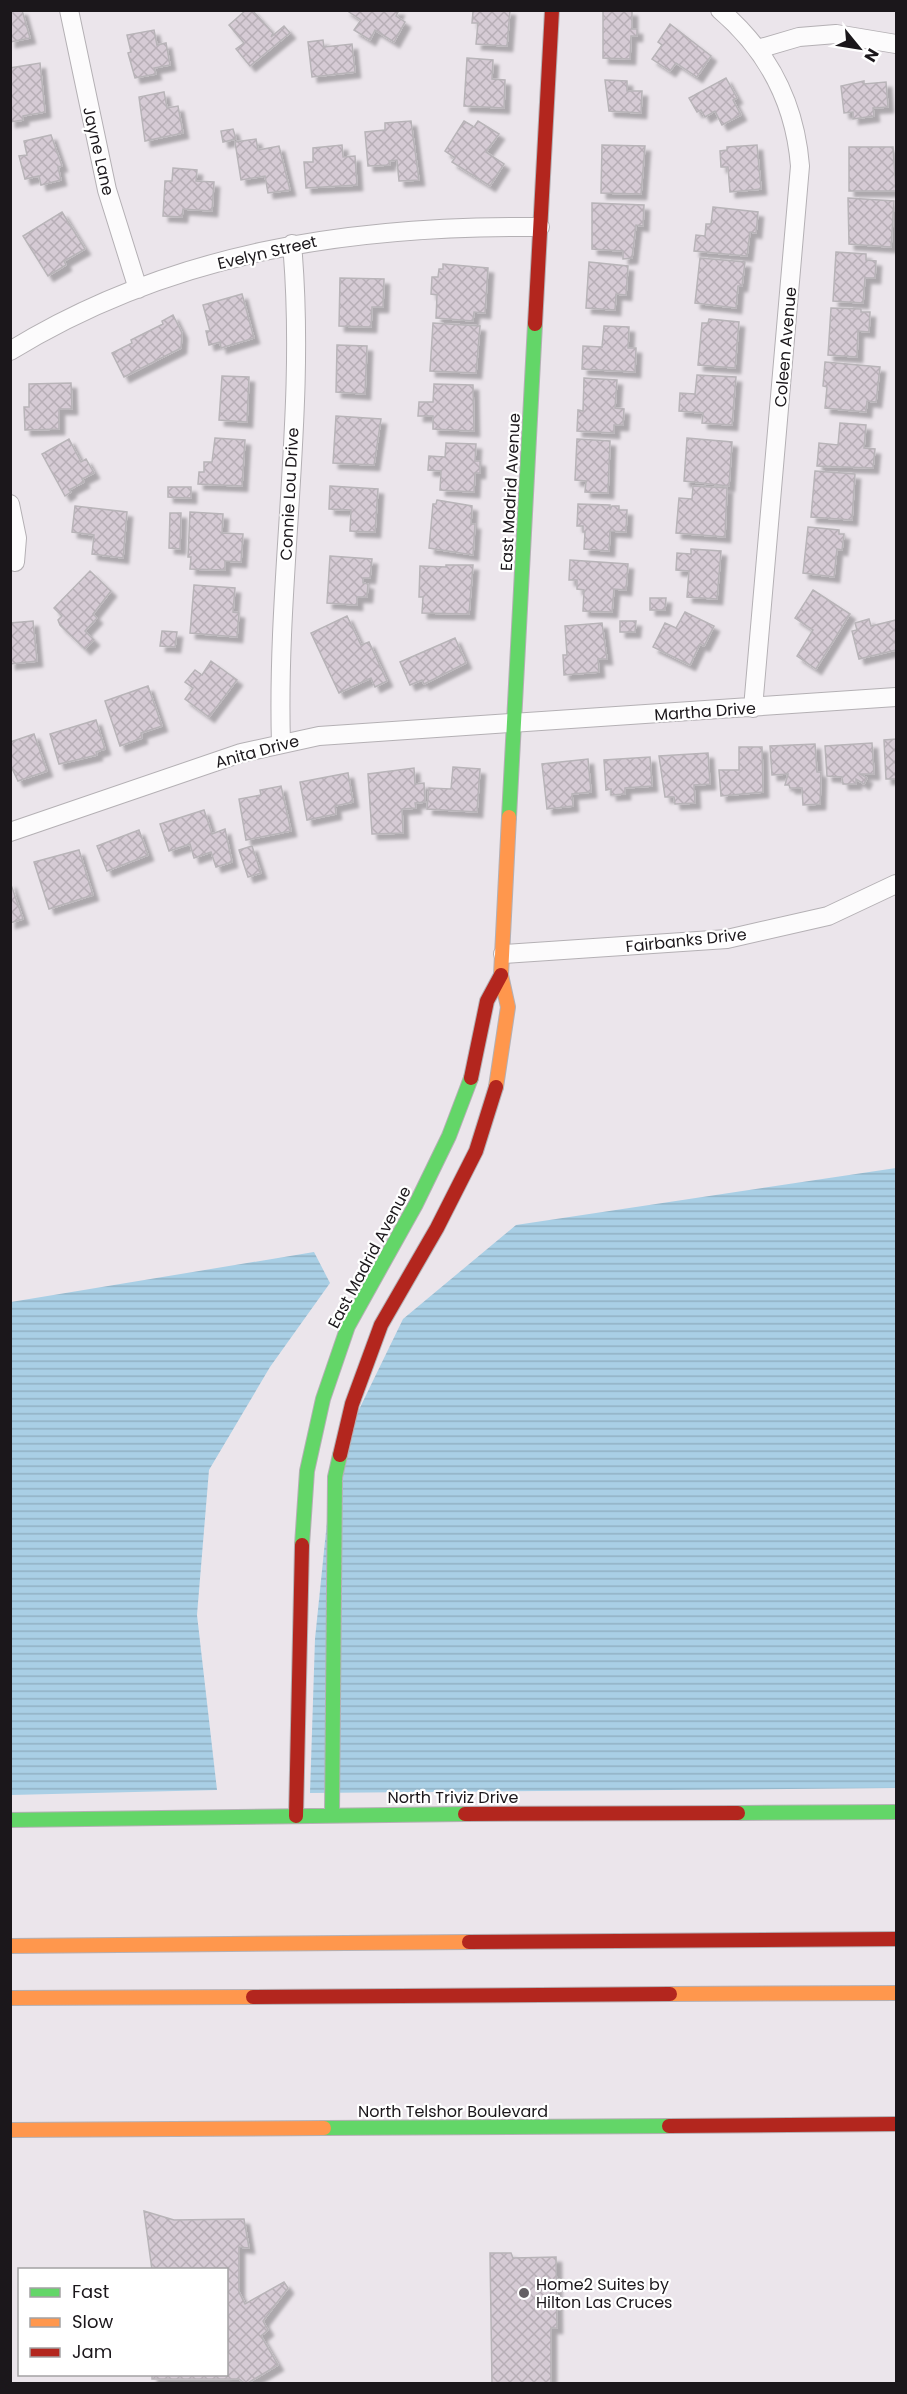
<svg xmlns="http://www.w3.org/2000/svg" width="907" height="2394" font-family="Poppins,sans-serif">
<defs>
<pattern id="water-rules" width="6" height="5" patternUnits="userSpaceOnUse" patternTransform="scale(1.5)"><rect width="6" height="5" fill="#a9cfe5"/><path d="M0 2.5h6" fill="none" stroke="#91b1c4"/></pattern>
<pattern id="building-cross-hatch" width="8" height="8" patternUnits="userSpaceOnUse" patternTransform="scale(1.5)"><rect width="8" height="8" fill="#d6cbd5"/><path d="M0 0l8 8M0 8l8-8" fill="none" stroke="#b7aeb6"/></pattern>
<filter id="shadow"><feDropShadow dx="5.5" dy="5.5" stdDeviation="1.5" flood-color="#0004"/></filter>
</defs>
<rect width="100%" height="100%" fill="#ebe5eb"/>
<path fill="url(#water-rules)" d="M896,1168V1788L310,1793L315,1639L333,1463L403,1319L516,1225Z
M314,1252L330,1283L270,1367L209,1470L197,1615L217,1790L11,1795V1302Z"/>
<path fill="url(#building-cross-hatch)" stroke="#b8b4b8" stroke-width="1.5" filter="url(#shadow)" d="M10,10H22L30,38L10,42Z
M246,10H252L264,23L273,33L271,37L284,26L290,33L250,66L236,49L244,43L229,25Z
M346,10H399L396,16L405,22L394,42L375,30L370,40L354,30L361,20Z
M478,10H510L507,46L476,44L478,23H472L473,12Z
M603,10L632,11V29H637V36H631L630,59L603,58Z
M670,24L711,56L697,77L676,63L670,71L652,59L662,45L658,42Z
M154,30L157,45L166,43L170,65L154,68L156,74L135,78L128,53L131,52L127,35Z
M323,40L324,47L352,44L355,72L312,77L308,42Z
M467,58L493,60L492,79L505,80L504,108L464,106Z
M40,63L45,112L23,116V120L10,122V68Z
M726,78L737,98L733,100L741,115L722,125L715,111L705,117L701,110L697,112L689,98Z
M605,80L627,81V91H642L641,113L609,111Z
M864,81V84L886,82L888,107L873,108L874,116L853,119V112L844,113L841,86Z
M164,92L167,108L178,106L183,133L145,141L139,97Z
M411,121L419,180L399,181L397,160L389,161L390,165L368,166L365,132L385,130V123Z
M464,121L474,127L478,121L499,134L486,152L504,164L490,186L452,162L455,158L445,151Z
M233,129L236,139L223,142L221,131Z
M51,135L62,166L58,167L61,180L41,185L39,176L25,179L19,156L27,155L24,141Z
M256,139L258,150L279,146L290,190L268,193L265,176L241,180L235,142Z
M342,145L343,157L355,156L357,185L306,188L304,162H313V148Z
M602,145L645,146L641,194L601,193Z
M757,145L761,189L730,192L728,167H721L720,151L727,150V147Z
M849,147H893L896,191H849Z
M173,168L197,170L196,181L214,182L212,211L183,209L182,217L163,216L165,181H172Z
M848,198L894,201L891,247L849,244Z
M592,203L644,205L643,226L636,225L632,258L623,259V251L592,249Z
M713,207L758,212L756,233L750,232L747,256L694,251L696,235L705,236L706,224H711Z
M62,212L85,249L64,261L66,265L48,276L23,236Z
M836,252L866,254V260L876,261L875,278H865L863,303L833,301Z
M700,258L745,262L742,286H738L736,308L695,303Z
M589,262L628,266L626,295L616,294L615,310L586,308Z
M443,264L488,268L485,313L474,312L473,321L436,318L437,295L431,294L432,277H438L439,269H443Z
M340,278L384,279L383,307H372L371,327L339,326Z
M242,294L254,338L221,348L220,342L209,345L206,331H210L203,305Z
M831,308L861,309V312H870L869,332L858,331L857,357L828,355Z
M173,315L182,333L181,348L124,377L112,353L132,343L131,340L163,324L162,321Z
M709,319L739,322L735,368L698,365L702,323H708Z
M433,323L480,326L476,373L430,371Z
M604,326L629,327L628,348H636L635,372L582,369L583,346L602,347Z
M337,345L367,346L365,394L336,392Z
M825,362L880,367L876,402L867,401L866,412L825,408L827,387L823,386Z
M697,375L736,377L732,425L702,423L703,413L679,411L680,393L695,394Z
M222,376L249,377L247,422L219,420Z
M584,378L617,380L615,408L624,409L623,425H614V433L577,431L578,410L583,411Z
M71,383L72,409H59V429L25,430L24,407H29V384Z
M434,384L473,385L474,431L433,429V416H418L419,402H433Z
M336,416L381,419L374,465L333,463Z
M840,423L866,425L864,448L875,449L873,468L817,466L819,443L838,445Z
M215,438L245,440L242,486L198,484L199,472H204V462H212Z
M687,438L732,442L729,486L684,481Z
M69,439L81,462L86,459L94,473L82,479L84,482L69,490L71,492L65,496L42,454Z
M577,439L610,441L608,493L585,492L586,481L575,480Z
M446,443L476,444L475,461H480V473H475L474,492L440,490L441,471L428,470L429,456L445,457Z
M815,471L855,474L852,520L811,517Z
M330,486L378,489L375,532L350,531L351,510L329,509Z
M693,486L727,488L725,537L676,533L679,498L692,499Z
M168,487H191V498L168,497Z
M437,500L472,506L471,524H475L473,555L429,548L433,504H436Z
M578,504L610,505V510L612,506H619V510H627L626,532L610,531L609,551L584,549L585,532H583V526H577Z
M75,506L127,512L123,558L92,554L94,535L72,532Z
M190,512L223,514L222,533L243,534L241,562L225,561V570L190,569L191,557H188Z
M170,513H181L180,549L169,548Z
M808,527L839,530V534H844L842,550L837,549L834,577L803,573Z
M691,549L721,551L717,599L687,597L689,571L676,570L677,553L691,554Z
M330,556L372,559L370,578H363V583L368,584L367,597H357V605L327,603Z
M570,560L628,564L626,590L614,589L612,612L583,611L584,590L577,589V580H569Z
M446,565H473L469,614L422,613L423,597H419L420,566L446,567Z
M90,571L111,591L93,614L97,618L85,631L94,640L85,649L60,625L58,620L62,616L54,608Z
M194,585L235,588L233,612L239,613L237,637L190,633Z
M813,590L850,614L816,669L797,656L813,630L795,618Z
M650,598H666L665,610H650Z
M685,612L714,626L704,646L700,644L690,665L653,647L665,623L676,628Z
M347,616L361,645L369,642L387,681L375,687L371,678L339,693L311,633Z
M869,619L871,626L896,620V650L859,659L852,631L857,630L855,623Z
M33,621L37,661L10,664V623Z
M620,621H636L635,632H620Z
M602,623L607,659H598L599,672L564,675L563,655H567L565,626Z
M162,631L177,632L175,647L160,646Z
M455,638L466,663L424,684L422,680L410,685L400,662Z
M211,661L237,680L209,717L185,699L193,688L185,682L195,670L202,675Z
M148,686L162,726L141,733L142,738L120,746L105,701Z
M96,720L105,749L96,752L97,755L59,764L50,734Z
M34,734L47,771L18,781L10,764V742Z
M896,739V779H886L884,740Z
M872,743L874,774H860L867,778L864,784L856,779V784H843L842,777L827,776L825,746Z
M815,744L817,772H821L820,804L803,805L802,788H790L789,785H785L788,774L772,775L770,746Z
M739,747H762L763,792L721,796L719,770H739Z
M708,753L710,784L694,785L695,803L675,804L674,797H665L659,756Z
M650,757L652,786L625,788V794L611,795V789L606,790L604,760Z
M588,759L591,792L572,794L573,806L547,809L542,764Z
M453,767L480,769L477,812L427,809L429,788L451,789Z
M414,768L415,784L424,783L425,802L415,803L416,808L402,809L403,833L372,834L368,774Z
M348,773L353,802L335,806L336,814L307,820L300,782Z
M281,786L291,831L246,840L239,799L261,795L260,790Z
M204,810L212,834L225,829L232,862L216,867L211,852L194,858L190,844L169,851L160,824Z
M139,830L148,855L107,871L97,846Z
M252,846L261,873L248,877L239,850Z
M79,850L93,895L49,909L34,862Z
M10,882L23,919L10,923Z
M144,2211L174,2220L244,2219L249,2248L239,2247V2292L245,2304L284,2282L288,2288L263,2321L268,2330L261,2336L278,2365L246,2384L239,2379H152V2374H226V2270H152Z
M490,2253H511L513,2258L556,2257L557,2328H551V2384H492Z"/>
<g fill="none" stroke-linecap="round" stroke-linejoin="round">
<g stroke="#b4b0b4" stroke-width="20">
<path id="street" d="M69,10L107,190L138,289
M720,10C768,51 795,103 800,166L753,708
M758,49L799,37L836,34L896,44
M10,351C173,251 353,225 540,227
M10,504L17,538L15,562
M281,744C276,577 307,410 292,244
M10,832L241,753L319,736L896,697
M503,954L727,939L828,916L896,884"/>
</g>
<g stroke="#b4b0b4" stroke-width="16">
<path id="fast" d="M509,817L535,324
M302,1545L307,1471L323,1399L348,1326L416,1204L449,1136L471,1078
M738,1813L896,1812
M332,1815L335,1477L340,1455
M10,1820L465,1814
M324,2128L669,2126"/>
</g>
<g stroke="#b4b0b4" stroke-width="16">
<path id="slow" d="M496,1087L508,1007L501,975L509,817
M10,1946L469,1942
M670,1994L896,1993
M10,1998L253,1997
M10,2130L324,2128"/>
</g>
<g stroke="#b4b0b4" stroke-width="16">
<path id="jam" d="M535,324L552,10
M471,1078L487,1001L501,975
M340,1455L352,1404L381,1325L437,1228L476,1151L496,1087
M465,1814L738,1813
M296,1816L302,1545
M469,1942L896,1939
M253,1997L670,1994
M669,2126L896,2124"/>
</g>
<use href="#street" stroke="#fcfbfc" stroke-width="18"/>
<use href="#fast" stroke="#63d668" stroke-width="14"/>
<use href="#slow" stroke="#ff974d" stroke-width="14"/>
<use href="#jam" stroke="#b3261e" stroke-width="14"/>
</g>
<circle fill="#645f64" stroke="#fff" stroke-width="2" cx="524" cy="2293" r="6"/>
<g text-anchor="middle" stroke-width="4.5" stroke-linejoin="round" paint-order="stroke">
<g font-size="16" fill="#1b171b" stroke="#fff">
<text transform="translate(99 151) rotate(77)" y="6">Jayne Lane</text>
<text transform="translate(267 252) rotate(-13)" y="6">Evelyn Street</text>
<text transform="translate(785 347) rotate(-85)" y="6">Coleen Avenue</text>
<text transform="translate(510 492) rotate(-87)" y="6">East Madrid Avenue</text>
<text transform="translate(289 494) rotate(-87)" y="6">Connie Lou Drive</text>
<text transform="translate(705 711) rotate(-4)" y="6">Martha Drive</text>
<text transform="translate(257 751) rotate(-15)" y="6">Anita Drive</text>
<text transform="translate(686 940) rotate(-6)" y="6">Fairbanks Drive</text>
<text transform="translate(369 1257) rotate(-62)" y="6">East Madrid Avenue</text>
<text x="453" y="1803">North Triviz Drive</text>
<text x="453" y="2117">North Telshor Boulevard</text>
</g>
<g font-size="16" fill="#1b171b" stroke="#fff" text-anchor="start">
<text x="536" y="2290">Home2 Suites by<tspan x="536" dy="18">Hilton Las Cruces</tspan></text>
</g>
</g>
<rect width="907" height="2394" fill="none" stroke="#1b171b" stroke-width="24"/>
<rect x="18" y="2268" width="210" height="108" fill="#ffffff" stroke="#a4a2a4" stroke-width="1.5"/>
<rect x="30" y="2288" width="30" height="9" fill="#63d668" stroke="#a4a2a4" stroke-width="1.5"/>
<text x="72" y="2298" font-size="18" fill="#1b171b">Fast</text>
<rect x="30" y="2318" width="30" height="9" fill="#ff974d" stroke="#a4a2a4" stroke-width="1.5"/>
<text x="72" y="2328" font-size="18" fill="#1b171b">Slow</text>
<rect x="30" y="2348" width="30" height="9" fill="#b3261e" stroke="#a4a2a4" stroke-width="1.5"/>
<text x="72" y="2358" font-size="18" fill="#1b171b">Jam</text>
<g transform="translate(859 48) rotate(120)" stroke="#ffffff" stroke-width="4.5" paint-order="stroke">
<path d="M0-4.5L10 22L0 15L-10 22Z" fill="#1b171b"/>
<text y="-9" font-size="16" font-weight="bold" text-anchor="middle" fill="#1b171b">N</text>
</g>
</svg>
